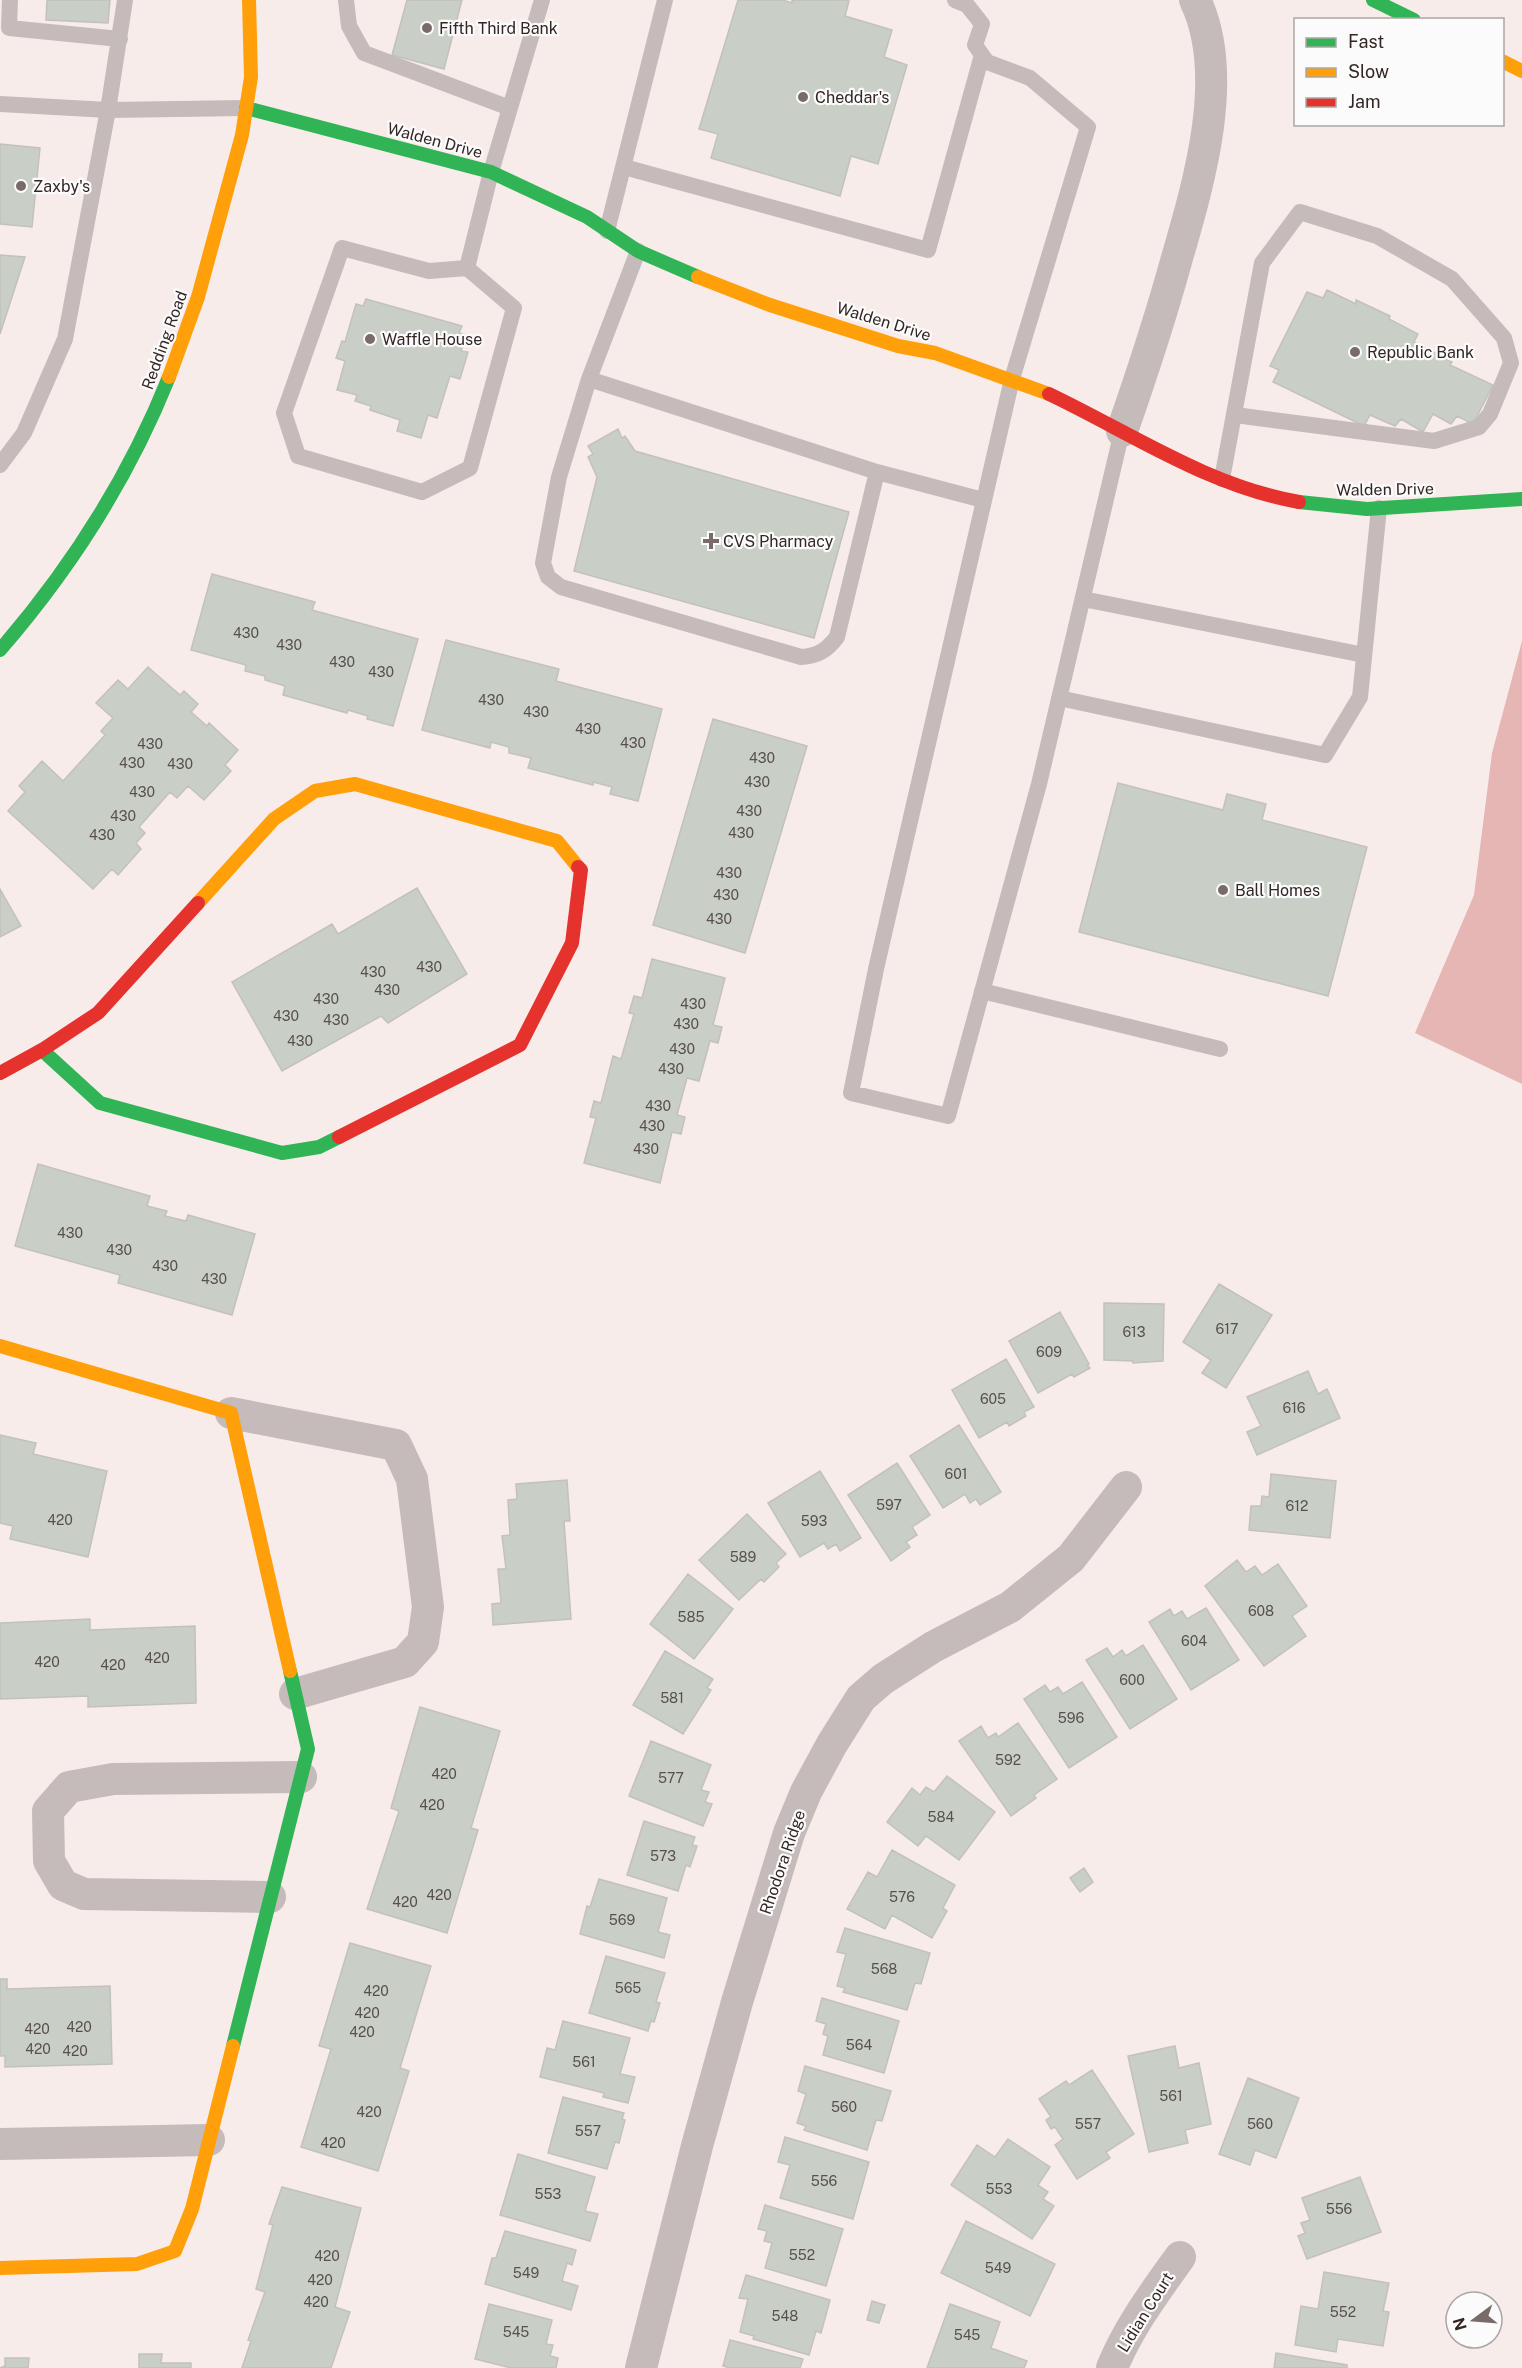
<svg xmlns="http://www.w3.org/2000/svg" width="1522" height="2368" font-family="'Public Sans',sans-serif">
<rect width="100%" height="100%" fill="#f8eceb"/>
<path fill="#e5b6b3" d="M1522,641V1084L1415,1033L1474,895L1492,753Z"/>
<path fill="#c9cec7" stroke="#c2c1bd" stroke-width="1.5" d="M47,0H110L108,23L46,20Z
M407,0H462L444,69L392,55Z
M738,0H783L792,3V0H846L849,1L845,16L892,30L884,57L907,65L878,164L851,156L840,196L711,158L718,134L699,129Z
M0,144L40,148L32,227L0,224Z
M0,255L25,257L0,334Z
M1327,290L1356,304V300L1390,316L1389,319L1418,334L1414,342L1452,362L1450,365L1493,385L1473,424L1457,416L1451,424L1433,414L1423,432L1401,419L1395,426L1370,415L1364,426L1273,382L1279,370L1270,366L1307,292L1323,298Z
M366,299L462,326L459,333L466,335L461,351L468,352L460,379L450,376L437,418L428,415L421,438L397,431L400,420L370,410L371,406L355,401L357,395L337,390L345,361L336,358L342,341L345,342L356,304L363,306Z
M618,429L622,438L625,436L635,451L849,512L814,638L574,571L597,477L588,457L593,454L588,446Z
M212,574L315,602L312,610L418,639L393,726L367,719L368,716L348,710L347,713L283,695L285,686L265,680V676L245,671L246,665L191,650Z
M446,640L559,669L556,681L662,709L638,801L610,794L612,787L593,782V785L528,768L531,758L509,753V747L491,742L490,748L422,730Z
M148,667L180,695L184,691L198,704L191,712L207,726L209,723L238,750L225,765L231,771L204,800L188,786L177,798L170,792L139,827L145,833L136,843L141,849L118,875L112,869L93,889L8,811L25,792L19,786L42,761L63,781L105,735L101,731L113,718L96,703L118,680L128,689Z
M713,719L807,746L745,953L653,925Z
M1118,783L1223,810L1227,794L1266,804L1262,820L1367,847L1328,996L1079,932Z
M417,888L467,974L388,1023L381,1016L282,1071L232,982L332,924L338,934Z
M0,889L21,926L0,937Z
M652,959L725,978L713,1025L722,1027L718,1043L710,1041L699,1081L687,1078L677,1115L685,1117L681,1134L672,1132L660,1183L584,1163L596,1118L590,1117L594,1101L601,1103L613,1056L621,1059L634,1014L629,1013L634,996L642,998Z
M38,1164L150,1196L147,1206L167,1211L165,1216L186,1221L188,1215L255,1234L232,1315L118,1283L120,1275L15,1246Z
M1219,1284L1272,1315L1226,1388L1202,1373L1211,1360L1183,1342Z
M1104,1303L1164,1304L1163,1361L1133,1363V1361L1104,1360Z
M1060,1312L1089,1364L1087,1365L1090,1368L1074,1377L1072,1374L1038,1393L1009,1341Z
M1006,1359L1034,1407L1024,1412L1026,1416L1009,1426L1007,1422L979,1438L952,1390Z
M1308,1371L1318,1394L1327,1389L1340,1418L1257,1455L1247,1432L1261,1426L1247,1397Z
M959,1425L1001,1492L980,1505L976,1499L970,1503L965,1494L943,1508L910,1456Z
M0,1435L36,1443L33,1454L107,1471L88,1557L10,1539L13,1526L0,1523Z
M897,1463L930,1515L912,1527L917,1535L906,1542L910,1547L891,1561L848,1495Z
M820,1471L861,1538L840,1551L836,1544L828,1549L824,1543L800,1557L768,1503Z
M1271,1474L1336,1481L1330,1538L1249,1530L1251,1506H1261L1262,1496L1269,1497Z
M567,1480L570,1521H564L571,1619L493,1625L492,1604L501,1603L498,1569H506L502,1536L510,1535L508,1500L517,1499L516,1484Z
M747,1514L786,1554L776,1563L779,1567L764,1582L761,1579L739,1600L699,1560Z
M1237,1560L1246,1572L1255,1566L1262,1575L1278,1564L1307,1606L1292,1616L1306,1636L1264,1666L1205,1586Z
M688,1574L733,1609L694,1659L650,1624Z
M1206,1608L1239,1660L1191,1690L1149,1622L1170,1609L1174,1616L1182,1611L1187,1619Z
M90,1619V1630L195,1626L196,1703L88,1707V1696L0,1699V1623Z
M1143,1645L1177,1699L1130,1729L1086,1660L1107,1648L1113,1657L1122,1650L1126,1656Z
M665,1651L713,1679L707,1688L711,1690L683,1734L633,1705Z
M1082,1682L1117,1737L1069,1768L1024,1699L1045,1685L1050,1692L1058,1687L1063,1694Z
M420,1707L500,1731L471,1828L478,1830L447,1933L367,1909L399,1811L391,1808Z
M1018,1723L1057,1779L1034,1795L1036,1798L1011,1816L959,1741L981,1726L988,1738L996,1733L998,1737Z
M651,1741L711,1765L701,1790L709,1792L705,1802L712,1804L703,1826L629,1796Z
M947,1776L995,1812L959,1860L926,1836L918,1846L887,1822L912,1788L920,1795L926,1787L934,1792Z
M644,1821L695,1837L692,1845L697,1846L690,1867L686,1865L678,1891L627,1875Z
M892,1850L955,1885L943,1908L947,1911L932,1938L892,1915L885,1929L847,1909L868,1872L877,1877Z
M1084,1868L1093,1882L1080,1892L1070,1878Z
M599,1879L667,1898L658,1932L670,1935L664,1958L580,1934L587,1906L590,1907Z
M845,1928L930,1953L921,1984L915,1983L907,2010L843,1992L845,1988L837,1986L846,1954L837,1952Z
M350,1943L431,1966L400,2068L409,2071L378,2171L301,2147L331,2049L319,2046Z
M606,1956L665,1973L656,2002L660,2003L654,2022L651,2021L648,2031L589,2013Z
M0,1979H7V1989L110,1986L112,2064L5,2067V2056H0Z
M822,1998L899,2021L884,2073L823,2055L828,2036L823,2034L826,2024L816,2021Z
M563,2021L630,2038L620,2074L635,2077L628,2103L603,2097L604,2093L540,2077L547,2048L555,2050Z
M1175,2046L1179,2068L1199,2063L1211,2124L1185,2130L1188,2143L1149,2152L1128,2056Z
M805,2066L891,2091L882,2121L876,2120L867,2150L804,2130L806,2126L797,2123L806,2094L798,2091Z
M1092,2070L1134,2134L1106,2152L1110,2158L1077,2179L1055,2145L1063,2139L1055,2127L1051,2129L1046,2120L1051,2117L1039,2099L1066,2081L1069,2085Z
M1248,2078L1299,2098L1276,2158L1255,2150L1250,2165L1219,2154Z
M563,2097L624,2113L622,2119L625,2120L619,2143L615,2142L607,2169L548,2153Z
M785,2137L869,2162L853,2219L780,2198L790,2165L778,2162Z
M1008,2139L1050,2167L1038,2185L1048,2192L1043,2199L1054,2206L1032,2239L951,2185L977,2145L995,2157Z
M518,2154L595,2177L585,2211L598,2214L590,2241L500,2215Z
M1360,2177L1381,2232L1307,2259L1298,2236L1305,2233L1301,2223L1310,2220L1302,2198Z
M282,2187L361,2208L335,2307L350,2312L331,2368H242L251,2341L248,2340L265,2292L256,2289L273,2225L269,2224Z
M765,2205L843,2229L826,2286L765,2268L772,2243L764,2241L767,2231L758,2229Z
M966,2221L1055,2264L1030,2316L941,2273Z
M505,2231L576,2250L572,2265L567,2263L562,2281L578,2286L571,2310L485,2284L492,2258H496Z
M1324,2272L1389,2283L1383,2311L1389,2312L1383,2346L1338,2339L1336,2352L1295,2345L1301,2306L1318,2309Z
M746,2275L830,2300L821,2333L816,2331L809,2355L753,2339L754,2336L740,2332L748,2299L739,2298Z
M872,2301L885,2305L879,2323L867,2320Z
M489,2304L552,2320L546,2344L553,2345L550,2356L558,2358L556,2368H511L475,2359Z
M950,2304L1000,2322L991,2348L1027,2361L1024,2368H927Z
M730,2340L803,2359L800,2368H730L723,2366Z
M1276,2353L1347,2365V2368H1274Z
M139,2354H162L161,2363H191V2368H139Z
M5,2358H29L28,2368H0L5,2366Z"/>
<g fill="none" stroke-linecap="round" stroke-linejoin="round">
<path stroke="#c5bbba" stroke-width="16" d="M10,0L9,28L120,39
M346,0L349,26L364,53L510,108
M955,0L967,5L982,24L975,45L987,62L1030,78L1088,127L1012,379L876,969L851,1093L948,1116L1039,784L1122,431
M0,104L108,110L246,108
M624,167L928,250L982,55
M607,231L665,0
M342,248L429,271L467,268L514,308L470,468L422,492L298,456L284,413Z
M638,251L589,379L559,477L543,563L548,577L561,587L801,657C818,656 827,650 837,637L877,472
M467,268L491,172L542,0
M589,379L877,472L983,500
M0,465L24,433L65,339L108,110L125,0
M1222,479L1262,263L1300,212L1377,236L1452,279L1504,338L1511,363L1490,414L1479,427L1434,441L1235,415
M1083,599L1364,655
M1059,698L1325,755L1360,697L1379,508
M982,991L1220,1049"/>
<path stroke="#c5bbba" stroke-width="32" d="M1122,431C1142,374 1161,316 1177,258C1199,182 1231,74 1195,0
M231,1413L396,1445L412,1479L428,1607L423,1642L405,1662L295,1694
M270,1897L84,1894L63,1885L49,1861L48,1811L69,1787L113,1779L301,1777
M0,2144L209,2140
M641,2368L697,2146L737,2002L789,1833L806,1792L832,1744L861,1698L883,1679L933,1647L1010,1607L1071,1558L1126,1487
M1112,2368C1128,2328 1155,2292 1180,2257"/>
<path stroke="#30b455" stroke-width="14" d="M1373,0L1414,20
M246,108L491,172L587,217L638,251L698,277
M1299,502L1367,509L1522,499
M0,650C71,568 129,477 169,377
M42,1050L100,1103L282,1153L319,1147L339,1137
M233,2046L308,1749L290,1671"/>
<path stroke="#ff9f0a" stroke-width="14" d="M1502,61L1522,71
M698,277L770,305L898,346L935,353L1049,394
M169,377L198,297L242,135L251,77L249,0
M198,903L274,819L315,791L355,784L557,841L578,867
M0,1346L231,1413L290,1671
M0,2268L137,2264L175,2251L192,2209L233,2046"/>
<path stroke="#e5322d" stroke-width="14" d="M1049,394C1131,433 1208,486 1299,502
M0,1073L42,1050L98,1013L198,903
M339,1137L520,1045L572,943L581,870L578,867"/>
</g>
<g fill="#786b6a" stroke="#fbfbfb" stroke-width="2">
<circle cx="427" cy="28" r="6"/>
<circle cx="803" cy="97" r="6"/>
<circle cx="21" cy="186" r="6"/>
<circle cx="370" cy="339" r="6"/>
<circle cx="1355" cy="352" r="6"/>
<path d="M708 532h6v6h6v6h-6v6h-6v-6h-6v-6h6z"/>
<circle cx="1223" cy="890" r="6"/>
</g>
<g text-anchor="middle" stroke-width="4.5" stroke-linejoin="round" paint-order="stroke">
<g font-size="14" fill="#58504e">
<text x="246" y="638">430</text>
<text x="289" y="650">430</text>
<text x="342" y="667">430</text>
<text x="381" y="677">430</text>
<text x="491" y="705">430</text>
<text x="536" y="717">430</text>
<text x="588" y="734">430</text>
<text x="633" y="748">430</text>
<text x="150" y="749">430</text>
<text x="762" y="763">430</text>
<text x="132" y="768">430</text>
<text x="180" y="769">430</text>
<text x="757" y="787">430</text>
<text x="142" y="797">430</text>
<text x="749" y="816">430</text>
<text x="123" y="821">430</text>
<text x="741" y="838">430</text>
<text x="102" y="840">430</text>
<text x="729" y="878">430</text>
<text x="726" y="900">430</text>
<text x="719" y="924">430</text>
<text x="429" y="972">430</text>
<text x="373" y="977">430</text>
<text x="387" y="995">430</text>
<text x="326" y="1004">430</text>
<text x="693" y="1009">430</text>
<text x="286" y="1021">430</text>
<text x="336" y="1025">430</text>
<text x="686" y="1029">430</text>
<text x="300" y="1046">430</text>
<text x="682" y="1054">430</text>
<text x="671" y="1074">430</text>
<text x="658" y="1111">430</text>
<text x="652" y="1131">430</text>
<text x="646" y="1154">430</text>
<text x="70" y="1238">430</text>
<text x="119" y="1255">430</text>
<text x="165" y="1271">430</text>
<text x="214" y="1284">430</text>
<text x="1227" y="1334">617</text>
<text x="1134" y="1337">613</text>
<text x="1049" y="1357">609</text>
<text x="993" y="1404">605</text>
<text x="1294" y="1413">616</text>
<text x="956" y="1479">601</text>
<text x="889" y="1510">597</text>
<text x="1297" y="1511">612</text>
<text x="60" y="1525">420</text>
<text x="814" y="1526">593</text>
<text x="743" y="1562">589</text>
<text x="1261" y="1616">608</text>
<text x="691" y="1622">585</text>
<text x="1194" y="1646">604</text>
<text x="157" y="1663">420</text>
<text x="47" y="1667">420</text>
<text x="113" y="1670">420</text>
<text x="1132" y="1685">600</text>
<text x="672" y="1703">581</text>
<text x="1071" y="1723">596</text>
<text x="1008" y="1765">592</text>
<text x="444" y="1779">420</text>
<text x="671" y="1783">577</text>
<text x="432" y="1810">420</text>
<text x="941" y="1822">584</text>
<text x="663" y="1861">573</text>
<text x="439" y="1900">420</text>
<text x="902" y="1902">576</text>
<text x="405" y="1907">420</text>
<text x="622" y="1925">569</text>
<text x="884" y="1974">568</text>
<text x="628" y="1993">565</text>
<text x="376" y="1996">420</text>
<text x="367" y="2018">420</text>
<text x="79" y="2032">420</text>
<text x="37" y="2034">420</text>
<text x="362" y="2037">420</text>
<text x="859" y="2050">564</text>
<text x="38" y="2054">420</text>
<text x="75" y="2056">420</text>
<text x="584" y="2067">561</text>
<text x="1171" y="2101">561</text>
<text x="844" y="2112">560</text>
<text x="369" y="2117">420</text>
<text x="1088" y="2129">557</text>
<text x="1260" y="2129">560</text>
<text x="588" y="2136">557</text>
<text x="333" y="2148">420</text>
<text x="824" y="2186">556</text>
<text x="999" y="2194">553</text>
<text x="548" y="2199">553</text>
<text x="1339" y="2214">556</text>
<text x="802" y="2260">552</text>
<text x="327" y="2261">420</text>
<text x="998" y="2273">549</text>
<text x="526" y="2278">549</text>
<text x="320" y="2285">420</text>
<text x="316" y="2307">420</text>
<text x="1343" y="2317">552</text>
<text x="785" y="2321">548</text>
<text x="516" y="2337">545</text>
<text x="967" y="2340">545</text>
</g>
<g font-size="16" fill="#332625" stroke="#fbfbfb" text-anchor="start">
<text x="439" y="34">Fifth Third Bank</text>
<text x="815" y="103">Cheddar's</text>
<text x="33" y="192">Zaxby's</text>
<text x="382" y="345">Waffle House</text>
<text x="1367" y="358">Republic Bank</text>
<text x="723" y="547">CVS Pharmacy</text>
<text x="1235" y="896">Ball Homes</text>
</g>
<g font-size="16" fill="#332625" stroke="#fbfbfb">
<text transform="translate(435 140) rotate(15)" y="6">Walden Drive</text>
<text transform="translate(884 321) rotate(17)" y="6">Walden Drive</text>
<text transform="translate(164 340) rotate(-70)" y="6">Redding Road</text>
<text transform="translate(1385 489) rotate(-1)" y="6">Walden Drive</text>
<text transform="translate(782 1862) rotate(-71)" y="6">Rhodora Ridge</text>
<text transform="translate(1145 2312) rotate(-58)" y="6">Lidian Court</text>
</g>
</g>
<rect x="1294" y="18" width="210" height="108" fill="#fbfbfb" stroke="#aba6a5" stroke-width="1.5"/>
<rect x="1306" y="38" width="30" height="9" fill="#30b455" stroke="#aba6a5" stroke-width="1.5"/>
<text x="1348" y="48" font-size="18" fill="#332625">Fast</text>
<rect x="1306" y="68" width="30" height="9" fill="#ff9f0a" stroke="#aba6a5" stroke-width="1.5"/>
<text x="1348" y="78" font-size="18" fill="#332625">Slow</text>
<rect x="1306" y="98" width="30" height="9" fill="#e5322d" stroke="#aba6a5" stroke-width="1.5"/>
<text x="1348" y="108" font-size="18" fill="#332625">Jam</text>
<g transform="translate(1474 2320) rotate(254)"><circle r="28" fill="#fbfbfb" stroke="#aba6a5" stroke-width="1.5"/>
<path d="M0-4.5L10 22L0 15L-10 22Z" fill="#786b6a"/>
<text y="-9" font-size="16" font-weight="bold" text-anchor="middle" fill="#332625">N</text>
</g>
</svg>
